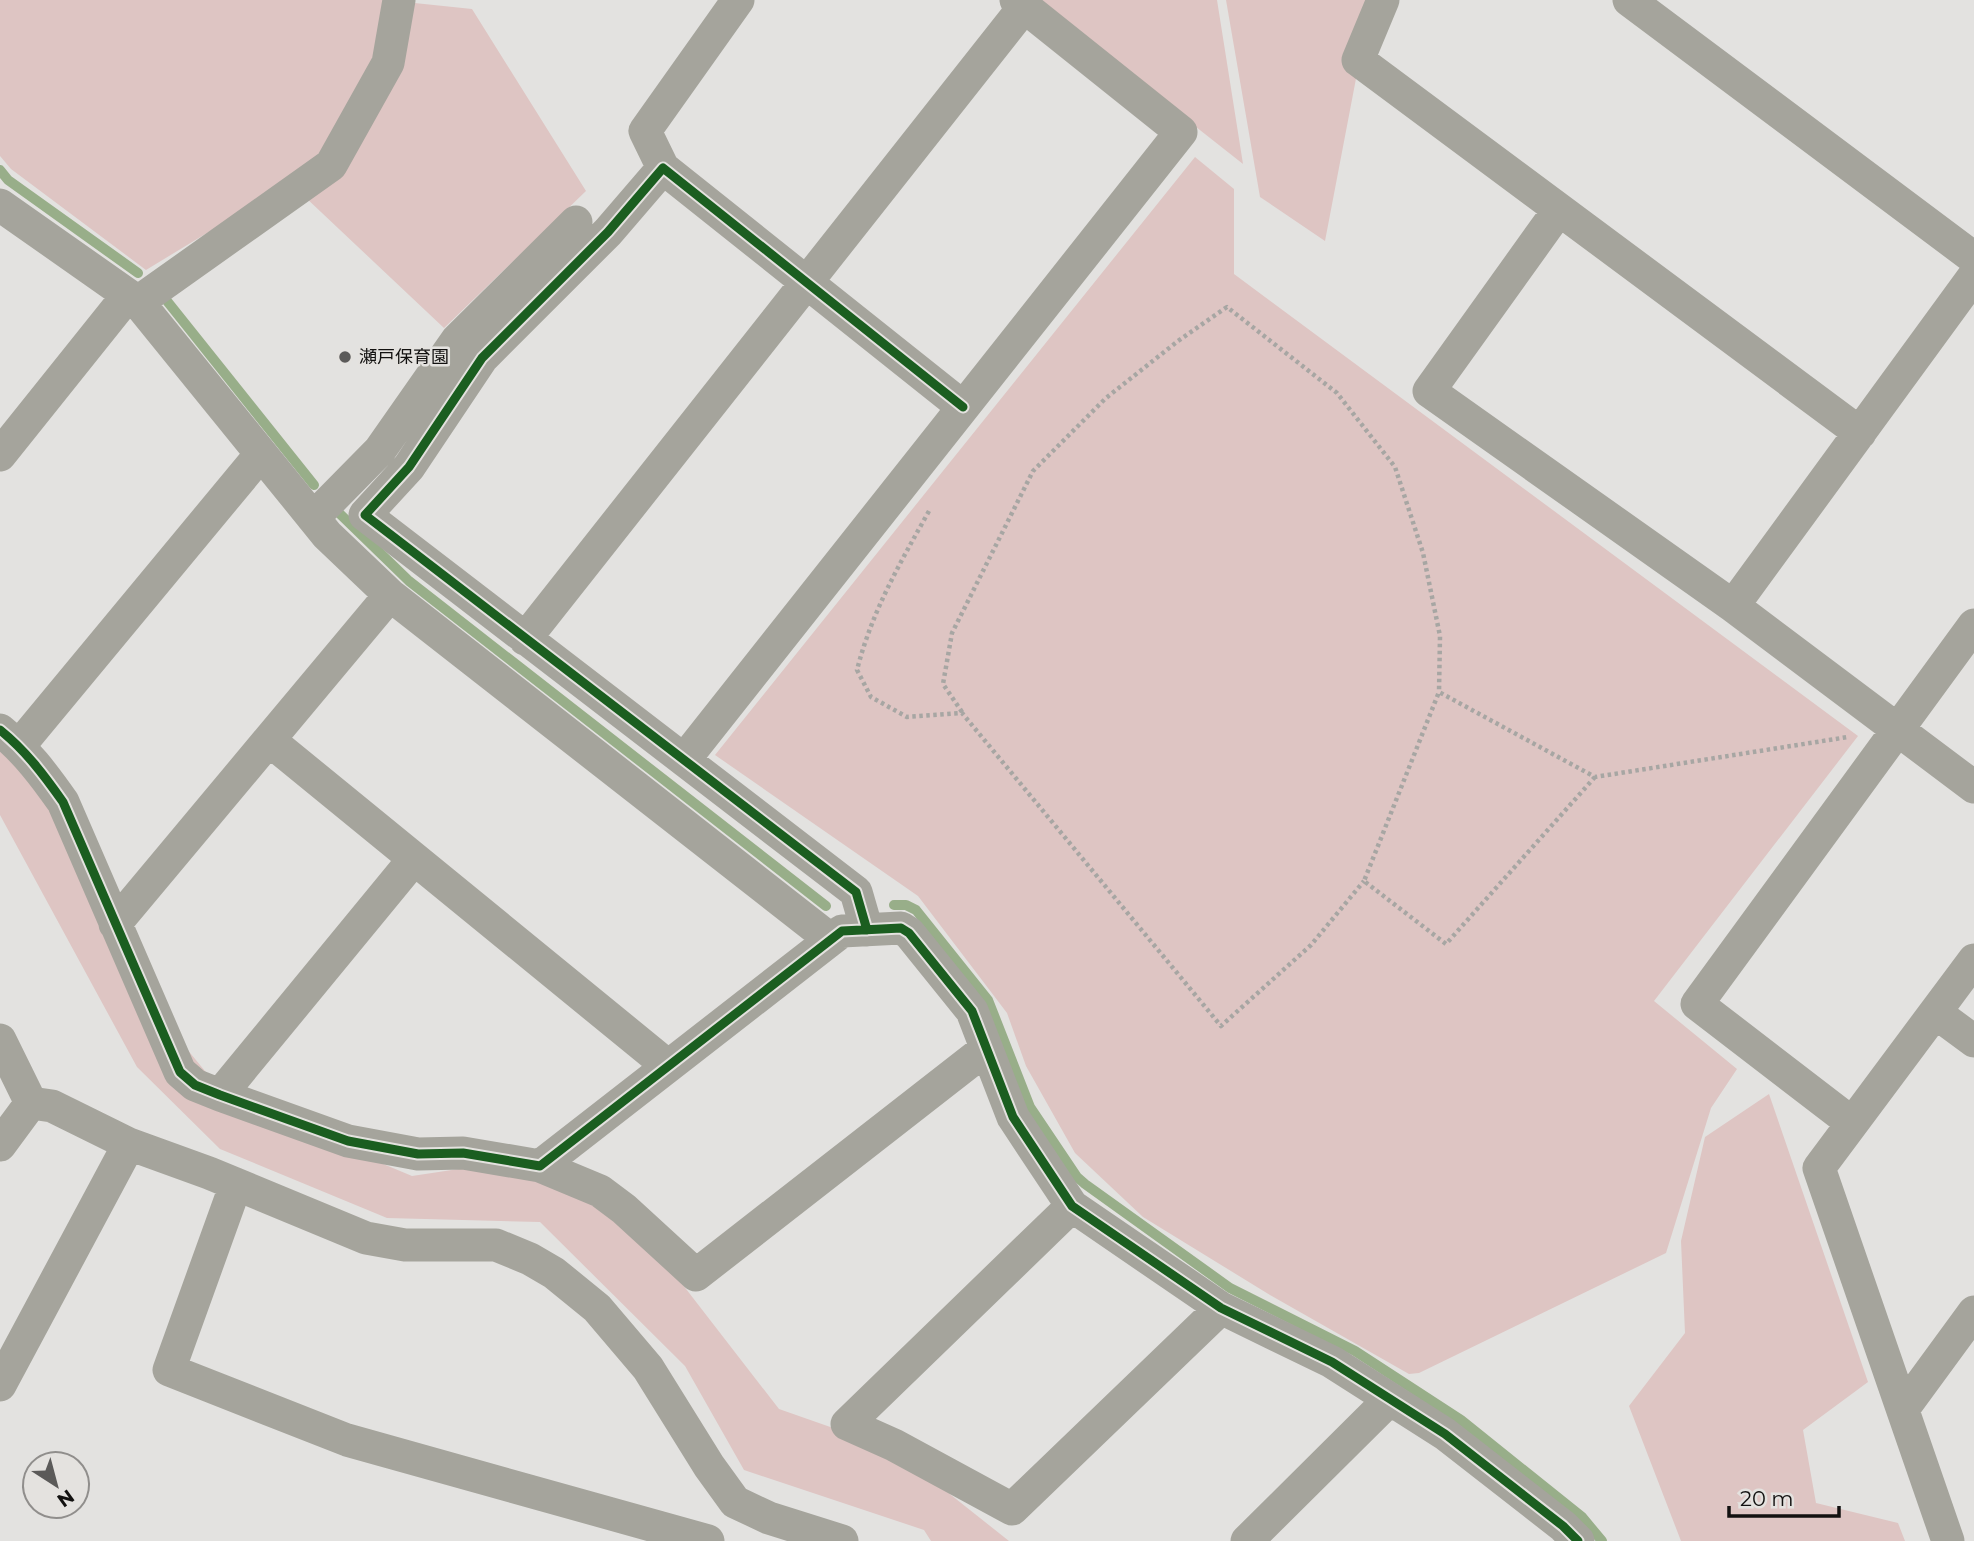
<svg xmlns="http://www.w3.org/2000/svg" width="1974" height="1541" font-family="Montserrat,'Noto Sans JP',sans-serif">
<rect width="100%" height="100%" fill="#e3e2e0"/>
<path fill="#dec5c3" d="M0,0H392L383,62L327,160L146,270L11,169L0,156Z
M1035,0H1217L1243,164Z
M1226,0H1371L1325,241L1260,197Z
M405,2L472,9L586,191L444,328L304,196Z
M1195,157L1234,189V274L1858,736L1654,1001L1737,1069L1711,1108L1666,1253L1419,1373L1409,1374L1270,1295L1143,1217L1075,1153L1026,1066L1007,1013L918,896L715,755Z
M0,741L50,809L163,1020L228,1099L412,1176L544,1156L659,1254L779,1409L893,1449L1009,1541H931L924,1530L744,1470L685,1366L540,1222L387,1218L220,1149L137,1067L0,815Z
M1769,1094L1868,1382L1803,1430L1816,1503L1898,1523L1905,1541H1681L1629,1406L1685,1333L1681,1241L1705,1137Z"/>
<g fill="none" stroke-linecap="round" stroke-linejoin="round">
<path stroke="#98ae89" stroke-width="10" d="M0,170L8,180L138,273
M167,301L314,485
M339,513L409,581L826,906
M894,905H906L916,910L988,1000L1030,1107L1077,1177L1085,1184L1230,1288L1355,1351L1461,1420L1582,1517L1602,1541"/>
<path stroke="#a7a6a3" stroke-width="4.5" stroke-dasharray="3.5 3.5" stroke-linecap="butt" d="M929,511C899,565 872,611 857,670L871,697L907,717L962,713L1221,1026L1311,945L1364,881
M962,712L943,684L952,633L1033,471L1106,398L1178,341L1227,307L1337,393L1395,467L1423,553L1440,636L1439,692
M1595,777L1446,944L1364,881L1439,692L1595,777L1848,737"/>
<path stroke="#a5a49c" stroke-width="33" d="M1383,0L1358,60L1860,433
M1629,0L1974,258
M663,168L645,131L738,0
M0,205L138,302L327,535L390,595L830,939
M1558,211L1429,391L1733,606L1974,787
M138,302L331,165L388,63L399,0
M0,455L128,295
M313,518L380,450L457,340L576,222
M1733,606L1974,276
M525,639L1024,7
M0,730C26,751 44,775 63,802L180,1072L195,1085L220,1095L348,1141L418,1154L463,1153L540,1166L842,931L901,928L909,933L972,1011L1013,1117L1072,1206L1221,1308L1332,1362L1445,1434L1563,1526L1578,1541
M269,740L668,1066
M19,746L261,454
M684,760L1181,132L1016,0
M115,924L390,595
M867,930L856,892L365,515L409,467L482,358L608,232L663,168L963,407
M1936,1013L1974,1041
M0,1040L31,1103L52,1106L129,1144L209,1173L366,1238L405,1245H496L530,1259L554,1273L597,1308L648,1368L709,1466L735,1502L769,1518L842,1541
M220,1095L414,859
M1852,1123L1697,1004L1974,625
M0,1145L31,1103
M540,1166L600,1191L624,1209L696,1275L986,1049
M236,1184L169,1370L347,1440L708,1541
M1072,1206L847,1424L894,1445L1012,1509L1221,1308
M0,1385L129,1144
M1903,1409L1974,1312
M1247,1541L1390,1399
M1948,1541L1819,1168L1974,960"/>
<g stroke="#e4e2df" stroke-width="13">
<path id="cycleway" d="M0,730C26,751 44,775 63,802L180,1072L195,1085L220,1095L348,1141L418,1154L463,1153L540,1166L842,931L901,928L909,933L972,1011L1013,1117L1072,1206L1221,1308L1332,1362L1445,1434L1563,1526L1578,1541
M867,930L856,892L365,515L409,467L482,358L608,232L663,168L963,407"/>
</g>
<use href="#cycleway" stroke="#1b5e20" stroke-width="9"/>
</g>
<circle fill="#5b5a59" stroke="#e4e2df" stroke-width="2.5" cx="345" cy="357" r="7"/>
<g text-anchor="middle" stroke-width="5" stroke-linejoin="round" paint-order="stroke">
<g font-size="18" fill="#121110" stroke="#e4e2df" text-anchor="start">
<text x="359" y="363">瀬戸保育園</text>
</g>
</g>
<g transform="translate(56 1485) rotate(144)"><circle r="33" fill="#e4e2df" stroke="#908e8c" stroke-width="2"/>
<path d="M0-5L12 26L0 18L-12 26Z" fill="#5b5a59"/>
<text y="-10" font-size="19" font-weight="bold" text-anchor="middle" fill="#121110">N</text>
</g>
<path d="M1729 1506v10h110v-10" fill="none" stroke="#121110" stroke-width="3.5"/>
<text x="1740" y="1506" font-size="21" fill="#121110" stroke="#e4e2df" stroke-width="5" paint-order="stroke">20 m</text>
</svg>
